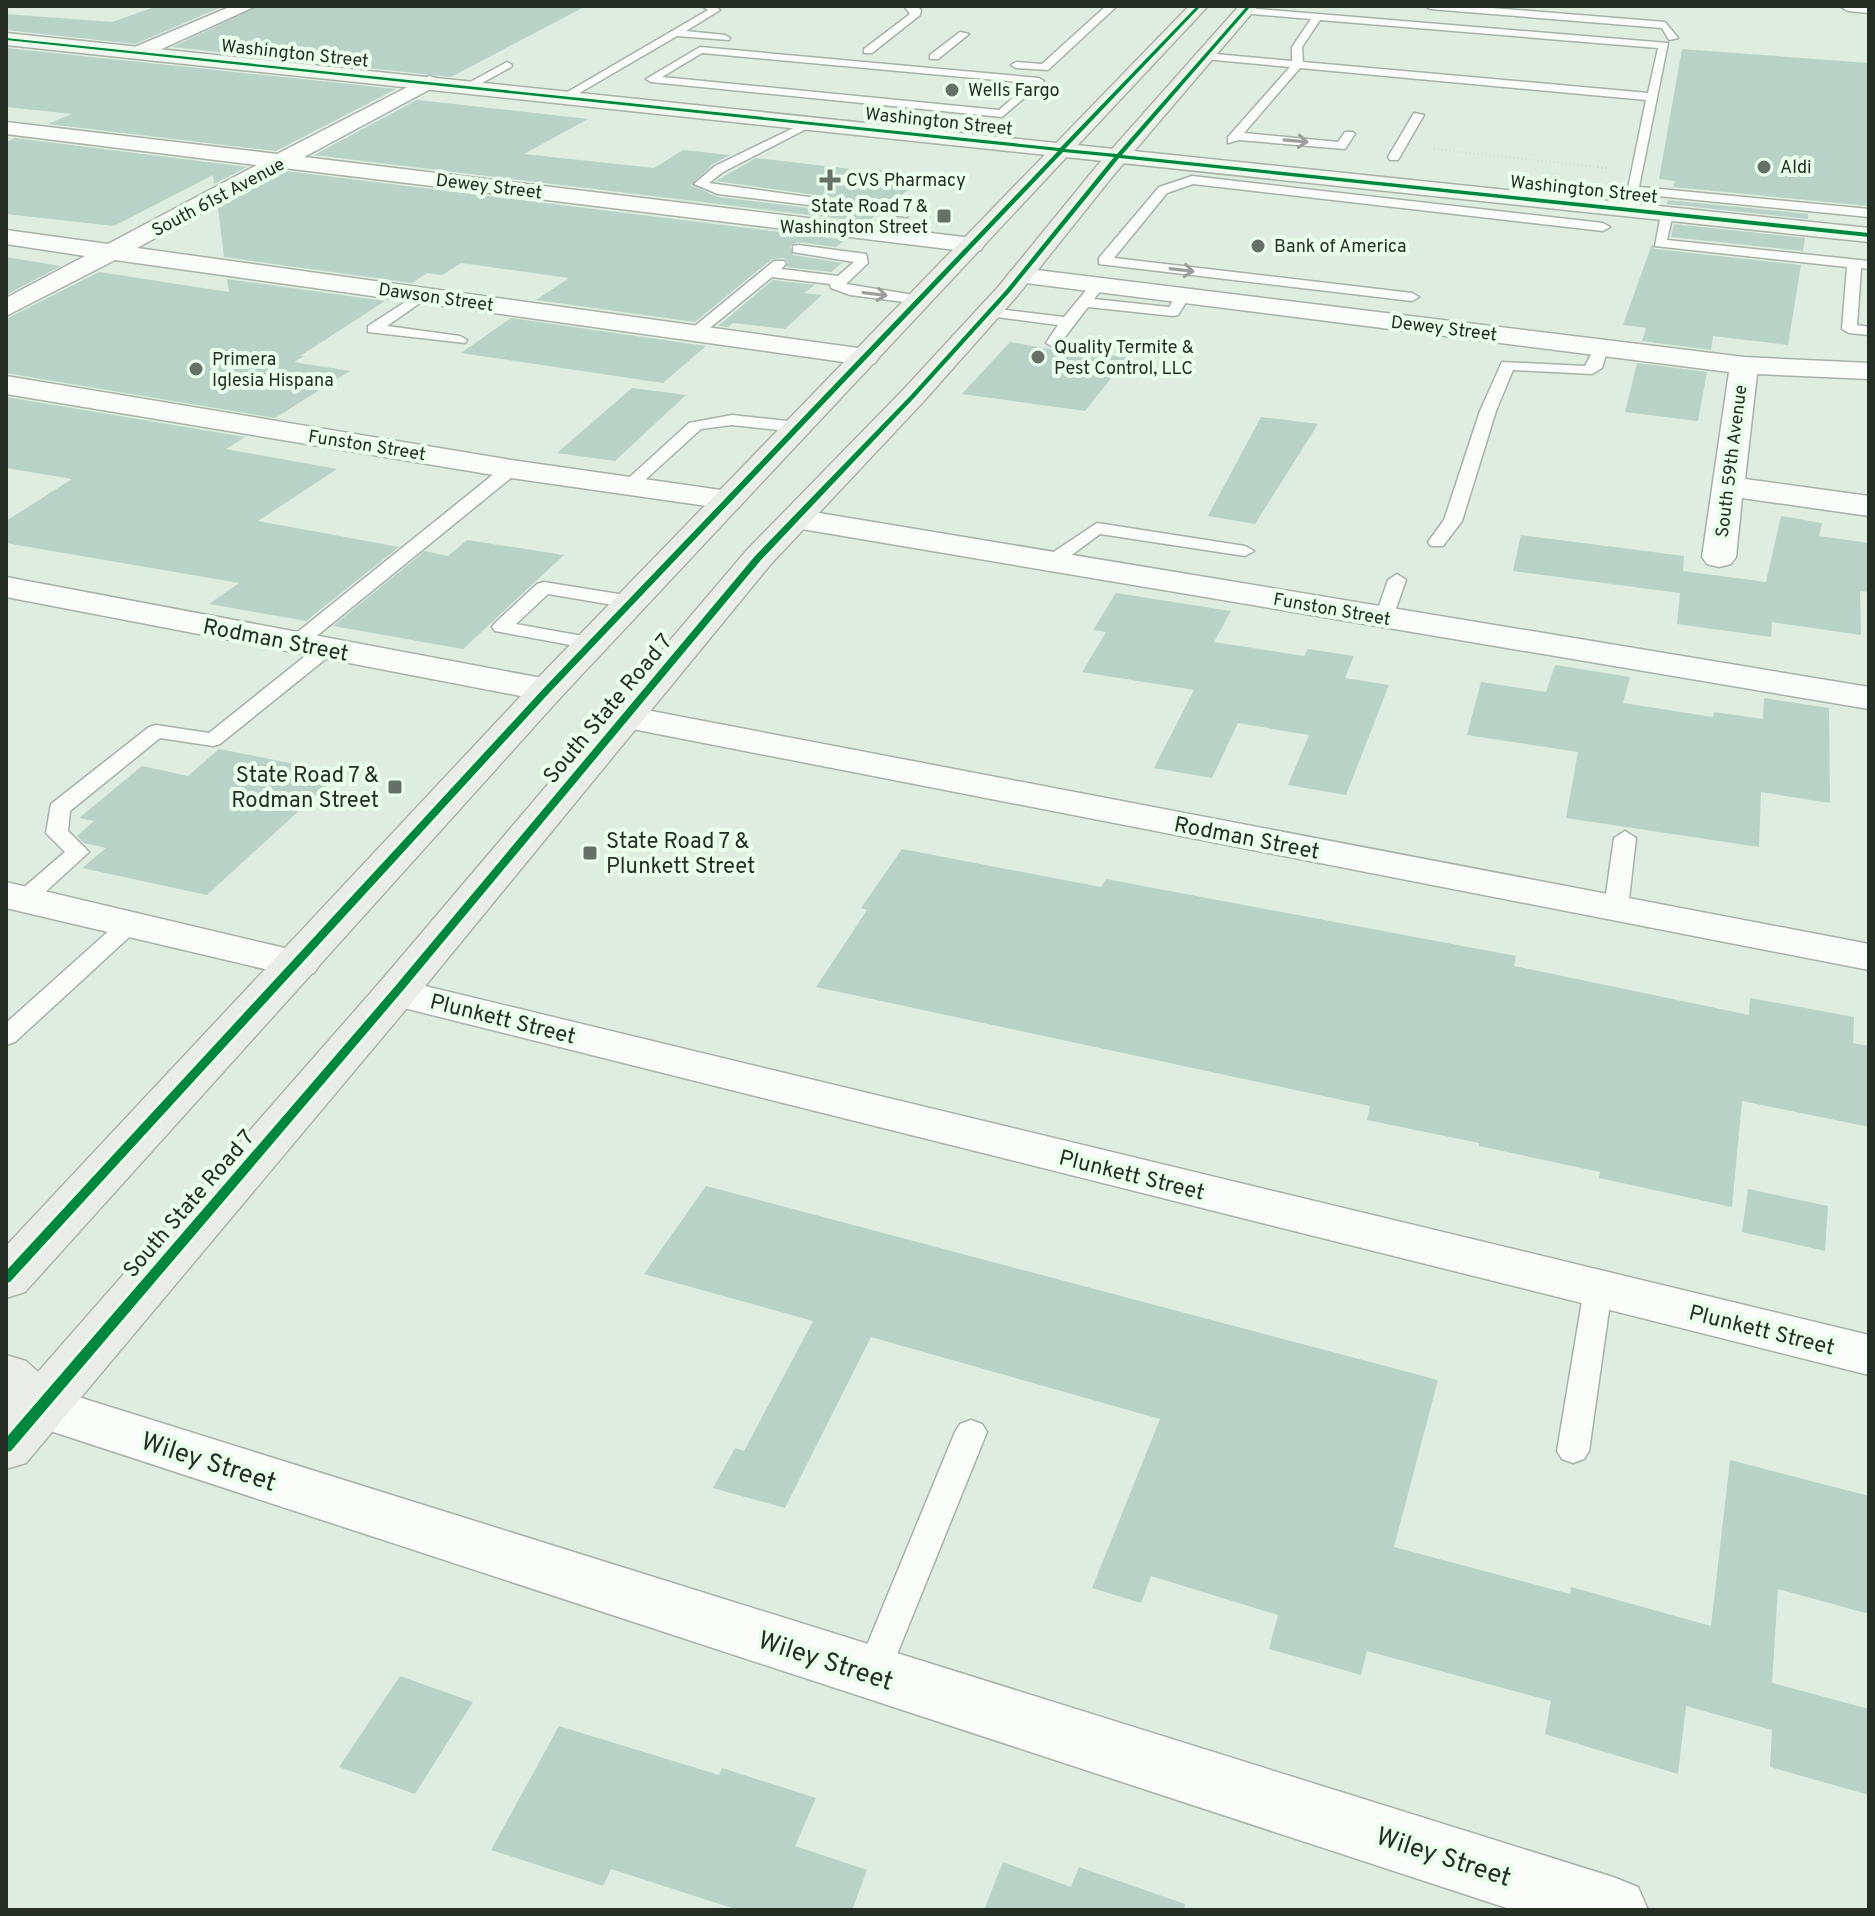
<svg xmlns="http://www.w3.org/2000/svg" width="1875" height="1916" font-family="Overpass,sans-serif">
<rect width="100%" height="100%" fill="#dfede0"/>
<path fill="#b8d2c8" d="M157,6H224L135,44L6,30V14L112,22Z
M259,6H586L451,77L172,47Z
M6,48L396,89L276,151L48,124L72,114L6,107Z
M1682,49L1869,63V206L1673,187L1675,181L1659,179Z
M417,100L588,119L524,154L654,168L683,150L730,155L713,164L691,185L718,197L875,216L867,222L314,155Z
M15,138L247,167L214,184L213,175L114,226L6,214V142Z
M756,158L869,171L873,169L927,175L889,205L716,181Z
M285,171L845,240L836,247L798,242L790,246L793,255L842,263L831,272L787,267L788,262L784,258L772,259L695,322L536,300L569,278L461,263L442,275L427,273L412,283L224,257L218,208Z
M1668,200L1808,214V219L1667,204Z
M1674,224L1805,238L1803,251L1671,237Z
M1652,244L1655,249L1801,265L1788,345L1713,336L1711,350L1642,341L1646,328L1623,325Z
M6,257L61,266L6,295Z
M99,272L229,292L227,279L385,301L300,356H304L294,362L350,371L275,418L6,373V319Z
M773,280L815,285L804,293L822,295L785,329L733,323L728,327L718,326Z
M511,318L706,346L663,383L461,353Z
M1010,342L1054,350L1128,357L1085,411L962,394Z
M1637,363L1707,372L1698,421L1625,412Z
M632,388L686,395L615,461L557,453Z
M6,397L245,437L226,449L337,469L258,521L399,547L306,621L209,604L239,583L6,543V521L72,479L6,468Z
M1261,417L1318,424L1255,524L1208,516Z
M1781,516L1822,523L1819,536L1869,543V592L1860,591L1861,635L1772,622L1771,637L1677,624L1680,593L1513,571L1521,535L1684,556L1683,571L1766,582Z
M467,540L564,555L463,649L333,626L425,551L448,556Z
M1116,593L1231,611L1214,642L1304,656L1308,649L1354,656L1345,678L1389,685L1346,795L1288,785L1309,735L1238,723L1212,778L1154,768L1194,690L1082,672L1106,632L1093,630Z
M1555,665L1630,677L1623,703L1713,717L1714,712L1763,719L1764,698L1829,708L1830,803L1761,792L1759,847L1566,818L1578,752L1467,735L1481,682L1546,692Z
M219,749L340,773L207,895L82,868L106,848L84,843L77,836L94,821L79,818L142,766L188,776Z
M902,849L1101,887L1106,879L1516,956L1514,966L1749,1015L1750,998L1854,1017L1853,1043L1869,1046V1127L1742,1101L1732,1207L1599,1178L1600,1172L1479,1146V1143L1367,1120L1370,1106L816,987L867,910L861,908Z
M706,1186L1438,1380L1394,1547L1570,1594L1571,1587L1711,1626L1730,1460L1869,1496V1614L1778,1589L1772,1683L1869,1709V1795L1770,1767L1772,1730L1686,1706L1678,1774L1545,1734L1551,1701L1367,1651L1361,1675L1269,1649L1278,1615L1151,1576L1141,1603L1092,1588L1160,1419L871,1337L785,1508L713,1488L735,1448L744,1451L813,1321L644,1274Z
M1748,1189L1828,1206L1825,1251L1742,1232Z
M400,1676L473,1702L415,1794L339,1767Z
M559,1726L719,1775L722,1768L816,1798L795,1846L867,1870L852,1910H738L611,1869L603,1886L491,1850Z
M1003,1862L1071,1887L1079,1867L1185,1904L1184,1910H984Z"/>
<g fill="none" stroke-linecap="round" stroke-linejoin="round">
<g stroke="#a6b1a7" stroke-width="3">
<path id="lane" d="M702,6H715L720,10L686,31L725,35L730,38L729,40L677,36L569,99L559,97L708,10Z
M904,6H916L921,10L920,15L872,53H864V49L910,14Z
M1106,6H1117L1048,70L1016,68L1011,65L1016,62L1042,64Z
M1425,6H1467L1665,22L1678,38L1669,40L1662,28L1430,9Z
M1245,8L1668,43L1639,187L1869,209V217L1638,194L1633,213H1623L1646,100L1300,68L1244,133L1338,142L1345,132H1353L1355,134L1345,149L1239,140L1228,143V137L1290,67L1204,59L1199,56L1204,53L1292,61V47L1311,19L1241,13ZM1320,20L1658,48L1648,93L1303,62L1302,47Z
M960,32L969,34L938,59H930V55Z
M700,47L1039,78L1044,81L1002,117L651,82L646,79ZM702,53L1030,83L999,110L662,77Z
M507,62L512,65L511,67L471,89L461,87Z
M1414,113L1424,115L1398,160H1390L1388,157Z
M810,120L814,121V125L723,172L709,183L902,210L908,214L907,217L718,194L694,184L715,166Z
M1192,176L1603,223L1610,227L1603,231L1193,184L1167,193L1114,258L1412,293L1419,297L1412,301L1099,264V258L1159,187Z
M1667,210L1673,214L1667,240L1869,261V269L1861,268L1857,325L1869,327V335L1849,333L1842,329L1847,267L1655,246L1661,214Z
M798,245L866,254L868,263L846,284L920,296L927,300L920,304L850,295L831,288L830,284L772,277L700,336H690V330L774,261H784L786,264L781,269L838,276L854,262L793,252V246Z
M1098,281L1105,285L1094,299L1169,307L1178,293L1183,292L1190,296L1178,315L1173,316L1088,307L1058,346L1053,347L1046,343L1058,325L988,316L981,312L988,308L1064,317L1093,282Z
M422,291L427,292V298L387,326L460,336L467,340L465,343L368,332V326Z
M1601,344L1608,348L1602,368L1592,374L1513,370L1496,411L1462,521L1443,546H1431L1428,542L1444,520L1480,411L1502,362L1585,366L1596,345Z
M732,415L797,422L805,427L797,432L732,425L701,429L635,489L629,490L621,485L689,423Z
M511,464L517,465L519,469L517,473L303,647H289L286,643L289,639L505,465Z
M1097,523L1245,546L1254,551L1245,556L1100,534L1058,565H1046L1043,561L1046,557Z
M1397,574L1406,580L1393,617L1391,621H1377L1375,617L1388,580Z
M544,582L631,596L640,602L631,608L548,594L516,624L599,639L602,643L592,649L495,631L492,627L495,623L537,584Z
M326,643L336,649L333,653L220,744L213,746L160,738L70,811L68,831L89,852L32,904H16L12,899L16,894L65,852L46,833L51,804L149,727L156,725L209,733L319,645Z
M1625,831L1636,838L1628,908L1624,913H1608L1604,908L1614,838Z
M130,917L138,919L142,924L138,929L15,1042L6,1045V1023L122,919Z
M1598,1279L1608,1282L1612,1289L1589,1451L1584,1459L1573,1463L1562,1459L1557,1451L1584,1289L1588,1282Z
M971,1420L982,1424L987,1432L889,1674L884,1684L872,1689L860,1684L855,1674L955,1432L960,1424Z"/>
</g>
<g stroke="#a6b1a7" stroke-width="3">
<path id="street" d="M232,6H256L144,57H130L127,53L130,49Z
M1839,6H1869V13L1848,11Z
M429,76L436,78L439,82L436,86L304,157L972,238L981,240L984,245L981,250L972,252L284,168L137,248L865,349L875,351L879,357L875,363L865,365L115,260L6,316V298L85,256L6,244V230L108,244L257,165L6,134V122L277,154Z
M1020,268L1744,357L1869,363V379L1757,374L1745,479L1869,496V516L1742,498L1736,557L1731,564L1719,567L1707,564L1702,557L1729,372L1011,281L1007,276L1011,271Z
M6,376L511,460L728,491L739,493L744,500L739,507L728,509L511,478L6,394Z
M795,509L1869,687V709L784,526L779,519L784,512Z
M6,577L547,679L560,682L565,690L560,698L547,701L6,597Z
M625,706L1869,944V970L612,725L606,717L612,709Z
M6,882L314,955L320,964L314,973L298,977L6,908Z
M396,979L1869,1335V1375L380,1002L374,992L380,982Z
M40,1385L1613,1877L1638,1887L1648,1910H1513L20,1421L12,1406L20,1391Z"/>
</g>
<g stroke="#a6b1a7" stroke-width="3">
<path id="secondary" d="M6,33L1869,228V242L6,45Z"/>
</g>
<g stroke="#acb4a5" stroke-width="3">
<path id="primary" d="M1189,6H1208L560,698L25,1292L6,1298V1246L534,682Z
M1239,6H1258L1112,177L1017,296L923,402L770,565L412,1002L26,1463L6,1469V1355L26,1361L38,1372L380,982L746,551L903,390L999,286L1096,167Z"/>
</g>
<path stroke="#d5d9d5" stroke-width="2" stroke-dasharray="1 3" stroke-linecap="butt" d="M1434,149L1607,168"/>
<path stroke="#d5d9d5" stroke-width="3" stroke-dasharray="1 3" stroke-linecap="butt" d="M1598,167L1607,168"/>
<use href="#lane" fill="#fafcfa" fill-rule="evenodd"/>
<use href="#street" fill="#fafcfa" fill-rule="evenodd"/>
<use href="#secondary" fill="#f3f5f1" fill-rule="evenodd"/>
<use href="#primary" fill="#eaede7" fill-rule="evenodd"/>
<g stroke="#eafeec" stroke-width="5">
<path id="cycleway" d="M1197,6H1201L1065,149L1117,154L1247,6H1251L1122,155L1869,233V237L1119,158L1010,292L915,397L761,560L400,994L11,1451L6,1452V1438L392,990L755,556L911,395L1006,290L1114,157L1063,152L550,692L10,1282L6,1283V1271L544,688L1058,151L6,40V38L1060,148Z"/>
</g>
<use href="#cycleway" fill="#00873e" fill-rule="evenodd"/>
</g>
<defs><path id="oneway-shaft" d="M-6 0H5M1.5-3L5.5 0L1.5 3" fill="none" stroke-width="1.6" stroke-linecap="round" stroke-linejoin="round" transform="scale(2)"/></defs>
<g stroke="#9a9f9a">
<use href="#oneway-shaft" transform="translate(1296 141) rotate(5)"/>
<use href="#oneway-shaft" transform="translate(1182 270) rotate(7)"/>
<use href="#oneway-shaft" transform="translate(875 294) rotate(7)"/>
</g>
<g fill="#657166" stroke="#eafeec" stroke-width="3">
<circle cx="952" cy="90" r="8"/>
<circle cx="1764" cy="167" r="8"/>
<path d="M826 168h8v8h8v8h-8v8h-8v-8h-8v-8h8z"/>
<rect x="936" y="208" width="16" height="16" rx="4"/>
<circle cx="1258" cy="246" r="8"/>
<circle cx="1038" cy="357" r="8"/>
<circle cx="196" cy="369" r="8"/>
<rect x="387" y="779" width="16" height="16" rx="4"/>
<rect x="582" y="845" width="16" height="16" rx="4"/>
</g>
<g text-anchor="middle" stroke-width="8" stroke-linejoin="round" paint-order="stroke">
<g font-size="18" fill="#242e25" stroke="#eafeec">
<text transform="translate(295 53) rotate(6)" y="6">Washington Street</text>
<text transform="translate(939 121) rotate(6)" y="6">Washington Street</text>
<text transform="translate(489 186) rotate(7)" y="6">Dewey Street</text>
<text transform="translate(1584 189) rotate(6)" y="6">Washington Street</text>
<text transform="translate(218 197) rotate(-28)" y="6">South 61st Avenue</text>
<text transform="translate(436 297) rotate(8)" y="6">Dawson Street</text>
<text transform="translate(1444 328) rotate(7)" y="6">Dewey Street</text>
<text transform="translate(367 445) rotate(9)" y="6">Funston Street</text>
<text transform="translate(1731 461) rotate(-83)" y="6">South 59th Avenue</text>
<text transform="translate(1332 609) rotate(10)" y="6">Funston Street</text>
</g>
<g font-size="18" fill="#242e25" stroke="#eafeec" text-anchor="start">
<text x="968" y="96">Wells Fargo</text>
<text x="1780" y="173">Aldi</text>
<text x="846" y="186">CVS Pharmacy</text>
<text x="928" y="212" text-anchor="end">State Road 7 &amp;<tspan x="928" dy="21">Washington Street</tspan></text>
<text x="1274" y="252">Bank of America</text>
<text x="1054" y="353">Quality Termite &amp;<tspan x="1054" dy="21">Pest Control, LLC</tspan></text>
<text x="212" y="365">Primera<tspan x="212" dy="21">Iglesia Hispana</tspan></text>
</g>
<g font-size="22" fill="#242e25" stroke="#eafeec">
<text transform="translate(276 639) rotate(11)" y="8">Rodman Street</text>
<text transform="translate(607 708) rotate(-50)" y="8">South State Road 7</text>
<text transform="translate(1247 837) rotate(11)" y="8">Rodman Street</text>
<text transform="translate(503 1018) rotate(14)" y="8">Plunkett Street</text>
<text transform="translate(1132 1174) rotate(14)" y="8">Plunkett Street</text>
<text transform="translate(188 1203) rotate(-49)" y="8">South State Road 7</text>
<text transform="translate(1762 1329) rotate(14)" y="8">Plunkett Street</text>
</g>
<g font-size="22" fill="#242e25" stroke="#eafeec" text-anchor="end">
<text x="379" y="782">State Road 7 &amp;<tspan x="379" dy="25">Rodman Street</tspan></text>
<text x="606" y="848" text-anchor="start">State Road 7 &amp;<tspan x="606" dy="25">Plunkett Street</tspan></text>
</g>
<g font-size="26" fill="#242e25" stroke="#eafeec">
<text transform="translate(209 1461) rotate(18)" y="9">Wiley Street</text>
<text transform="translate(826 1660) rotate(18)" y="9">Wiley Street</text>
<text transform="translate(1444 1856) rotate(18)" y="9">Wiley Street</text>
</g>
</g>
<rect width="1875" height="1916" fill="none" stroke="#242e25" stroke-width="16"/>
</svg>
